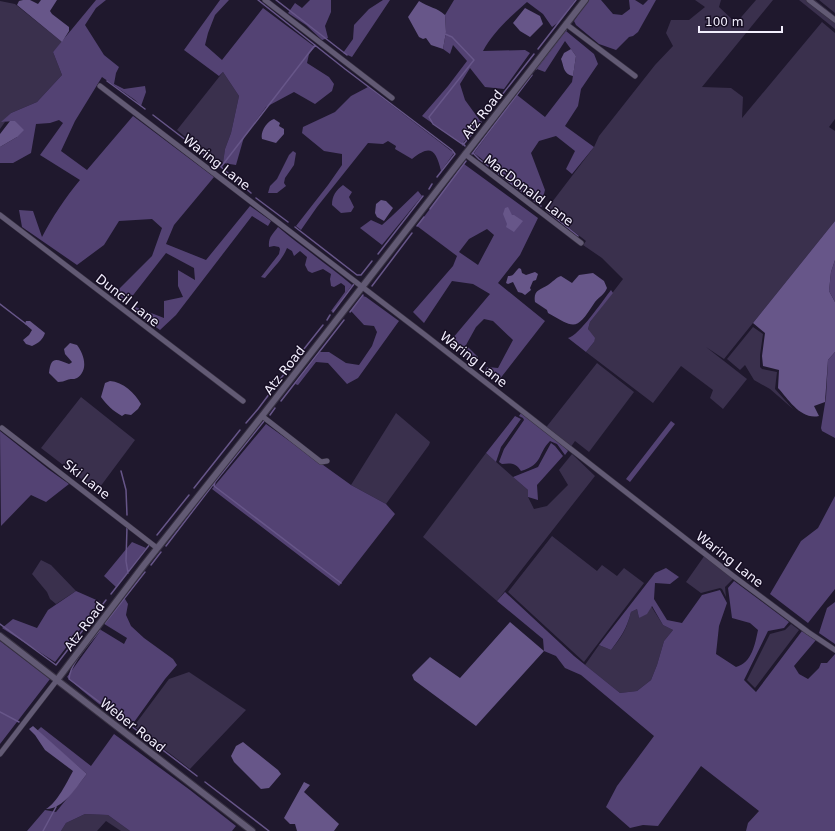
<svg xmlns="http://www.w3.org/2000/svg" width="835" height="831" font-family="'DejaVu Sans',sans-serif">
<rect width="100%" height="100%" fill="#1f182d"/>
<path fill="#3a304d" d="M695,0H721L719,7L736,23L756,0H773L702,87L731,88L743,97L742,118L822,22L835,33V119L829,127L835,131V221L724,359L706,347L747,379L723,409L710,398L713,390L681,366L653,403L586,352L594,342L588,329L590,322L623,279L602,258L583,245L586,241L546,210L594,147L599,136L655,65L673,46L666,33L671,20H689L705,7Z
M799,0H815L835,16V29Z
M819,0H835V13Z
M0,1L15,4L62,42L53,52L62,75L37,102L11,113L2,122H5L0,129Z
M223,72L239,96L231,133L225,149L223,164L221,167L177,130Z
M753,327L763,334L760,355V367L762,369L777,372L775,389L793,409L770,389L754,380L745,365L740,370L727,359Z
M597,363L634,392L589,452L575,441L568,451L562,444L544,430Z
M81,397L135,440L97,491L41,448Z
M396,413L430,442L429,445L386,504L351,485Z
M486,453L528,490V497L534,509L547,506L568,485L559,470L572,454L595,476L497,601L423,537Z
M552,536L597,571L602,565L617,576L624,568L644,583L584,662L508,592Z
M705,555L734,578L725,587L726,597L722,589L720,588L701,593L686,582Z
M41,560L51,565L76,591L56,604L50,599L47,592L32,574Z
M651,606L663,625L673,630L664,641L657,665L651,680L637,691L620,693L585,665L599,645L611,650C622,637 627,628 631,612L637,609L639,618Z
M791,624L799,630L755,688L747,680L770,634L785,630Z
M189,672L246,710L190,769L134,726L169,679Z
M85,814L108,815L130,831H121L106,821L97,831H61L66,823Z"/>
<path fill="#534273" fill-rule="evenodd" d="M96,0H106L96,8L85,25L104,55L119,67L116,73L114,84L124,89L145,86L146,92L141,106L135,100L102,77L75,121L61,151L87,170L133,116L214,177L174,225L166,244L206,260L250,206L271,221L268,226L252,216L176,315L160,330L131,310L133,306L164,318V301L183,297L178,286V270L195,280L194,268L166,253L127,303L116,292L152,256L162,228L152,219L119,221L104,245L77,265L22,227L19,210L33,211L42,237C53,216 65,198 80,180L40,155L63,123L59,120L50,123L36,124L31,153L13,163H0V147L17,137L15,121L1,122L11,113L37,102L62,75L53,52Z
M220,0H229L215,15L208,33L205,45L222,60L263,8L315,47L309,54L307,63L329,77L334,84L332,91L315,104L294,92L266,107L244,137L236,165L223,163L225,149L231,133L239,96L223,72L219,76L184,50Z
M310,0H331V12L325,26L328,38L322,40L306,25L288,13L295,3L302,8Z
M383,0H390L352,57L343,53L353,39L354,25L369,9Z
M454,0H575L559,22L552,27L543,14L527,2C511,16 493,32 483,51L525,50L530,53L504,89L485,87L470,68L460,84L465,100L481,122L462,144L422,116L448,86L467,61L453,45L450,54L443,49L446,32L445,15Z
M588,0H601L613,14L622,15L630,9L629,0H635L643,5L648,0H656L638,32L633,36L629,37L616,50L599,44L576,25L574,21Z
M566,31L594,54L598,64L581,89L578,106L565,126L594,147L572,174L566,169L575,151L556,136L539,141L531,153L545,190L541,205L474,153L517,95L545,117L572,82L576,56L565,41L545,72L537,69Z
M368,87L454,153L441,171C436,149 430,144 412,159L395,149L396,146L388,141L383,144L368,143L317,207L301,230L296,226L328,185L342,165V154L324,151L302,133L303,127L335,112L351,96Z
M293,151L296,153L294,165L285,178L284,183L286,186L277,193H268L270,186L277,179L289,155Z
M464,164L538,218L520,255L498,283L545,321L499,380L485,371L487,367L498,368L513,340L493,321L484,319L476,327L466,345L478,357L474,362L464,355L452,339L490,294L473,284L452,281L424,323L413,312L453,266L457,256L417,226ZM487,229L494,235L478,265L459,252L469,239Z
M343,185L352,192L349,197L354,207L351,212L341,213L332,205C332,196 336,190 343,185Z
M418,191L422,196L382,245L360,228L371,220L382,225C395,214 406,202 418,191Z
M278,227C302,247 328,265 352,285L333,312L331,311L345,292V286L341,283L334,287L331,286L330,279L331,274L323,269L312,273L308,271L305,265L307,257L300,251L294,256L292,251L287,248C283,259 273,268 265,278L261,277L279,254L280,249L279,247L274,246L269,247C268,237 273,234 278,227Z
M835,260V302L829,291L831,272Z
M611,290L613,293L590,322L588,329L595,338L594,342L586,352L568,338C579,336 603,300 611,290Z
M363,296L366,297L399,321L358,378L347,384L328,363L316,362L298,385L295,384L320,352H329L346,363L359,365L372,346L377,332L374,326L364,325L351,311Z
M835,352V438L822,431L821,428L826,397L828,360Z
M521,413L562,444L568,451L565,455L557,444L550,441C537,454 544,464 521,471C516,463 511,463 502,464L499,462L504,449L524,420L523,418L519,416Z
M515,416L521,419L501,447L496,462L486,453Z
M671,421L675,424L630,482L626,479Z
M266,424L351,485L386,504L395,514L339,586L212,489Z
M0,431L48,469L69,484L46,502L31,495L1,526Z
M551,443L555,446L563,456L537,485L538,500L528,497V490L513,477L538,467Z
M835,496V589L808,623L770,594L801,541L818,528Z
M132,542L146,548L116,587L104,576Z
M666,568L679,577L670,584L655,583L654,599L667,620L682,623L702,595L720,590L727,603L719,626L716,654L736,667C752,663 755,644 758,630L750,623L732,618L728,588L734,581L789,622L784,628L768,631L744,680L756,692L802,631L816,640L794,666L799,674L808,679L819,668L821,663H827L835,654V831H746L748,823L759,811L701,766L658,826L643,825L630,828L606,807L617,786L654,736L581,675L565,668L556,656L544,651L543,639L497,601L505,592L574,656L620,693L637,691L651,680L657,665L664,641L673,630L663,625L652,606L647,614L639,618L637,609L631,612C627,628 621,637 611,650L599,645L655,573Z
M76,591L101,602L55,662L2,628L13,619L37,628L48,610Z
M122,594L128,604L126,615L131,626L144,638L173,659L177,665L165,679L132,725C107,712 88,696 67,677L101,630L124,644L127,638L101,622Z
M835,602V644L819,633L827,608Z
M0,641L50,679L0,744Z
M41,727L91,766L114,734L190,790L236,826L232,831H130L108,815L85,814L66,823L61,831H27L45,810L56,812L87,774L37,731Z"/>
<path fill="#675689" d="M23,0H30L38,4L41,0H57L50,11L52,14L69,27V31L62,42L17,5L19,1Z
M419,1C428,7 438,8 445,15L446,32L443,49L431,45L426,38L423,39L419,37L408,17Z
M525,8L540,16L543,24L530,37L520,31L513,23Z
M571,49L576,56L573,76C563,74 564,66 561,59L564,53Z
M274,119L280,123L279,126L284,129V134L276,143L262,139C260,132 267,121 274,119Z
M10,121H15L24,130L17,137L0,147V134Z
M381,200L386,201L393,208L384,221L377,217L375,213L376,204Z
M508,207L512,215H514L523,221L514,232L506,227L507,224L503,214L505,208Z
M835,221V260L831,272L829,291L835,302V352L828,360L825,402L814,406L819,416C801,420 789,400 778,388L779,370L763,366L762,356L765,333L753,323Z
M519,268L521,269L522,273L526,275L535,272L538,274L536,280L533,281L530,288L531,290L525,295L522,293L518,292L513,282L508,284L506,283L508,276C514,277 515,271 519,268Z
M593,273L604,281L607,288C605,294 599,297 595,302C576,331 576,329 548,313L547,310L535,302C533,290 540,290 548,285C553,282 555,278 561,276L572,283L579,275Z
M26,321H30L45,333C43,339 39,343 32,346L26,344L23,340L29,335L32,330L25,324Z
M70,343L77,345C84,354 89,370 77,378C73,380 71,378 67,380C64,381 62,382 58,382L49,373C51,356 56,359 69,364L71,363L72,362L65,354L64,349Z
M110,381C123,382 135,393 141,404L138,409L131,415L125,414L122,416C113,411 107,405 101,397L105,383Z
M510,622L544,651L476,726L414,680L412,675L430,657L460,678Z
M33,726L87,774C76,787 64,809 46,809C57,803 67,782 73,771L45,750L35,735L29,729Z
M243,742L278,770L281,774L269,788L261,789L234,762L231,756L236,746Z
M304,782L310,785L304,792L339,824L334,831H297L295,824H290L284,818Z"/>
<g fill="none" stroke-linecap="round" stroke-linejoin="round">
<path stroke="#675689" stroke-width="1.5" d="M258,0L345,69L452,150L455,154L437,177
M276,0L347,55
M445,34L452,37L474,60L429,117L433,124L462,144L463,143L465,146
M538,49L576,0
M536,69L566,30
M107,81L145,109
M487,114L534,54
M153,115L221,167L251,193
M463,145L481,122
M473,153L479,159L541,206
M472,154L532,75
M221,167L315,45
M429,189L432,184
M256,198L288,222
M430,209L466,161
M547,211L578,236
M417,226L424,217
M295,227L357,275H361L372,261
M378,254L423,196
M372,286L412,233
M0,304L26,324
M334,310L333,312L354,284
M350,312L363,295
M327,320L330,315
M277,383L323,325
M281,401L344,320
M270,415L275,408
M246,423L258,409L273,389
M121,471L126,490L127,515
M215,482L214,486L341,583
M194,488L240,430
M127,527L126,561L128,573
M157,535L189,495
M166,546L215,482L264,421
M151,565L161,552
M111,594L150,544
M105,623L145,572
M0,624L56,665L106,600
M100,630C90,643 70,663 69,679L197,776
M0,712L19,722
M205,782L269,831
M43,831L56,807"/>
<g stroke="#383243" stroke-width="6">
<path id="minor" d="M265,0L392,98
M809,0L835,20
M566,24L635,76
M100,86L425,335L732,575L808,632L835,650
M465,154L581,243
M0,215L243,401
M262,416L321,462L327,461
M2,428L157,548
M0,754L57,680"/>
</g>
<g stroke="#383243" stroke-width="8">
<path id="tertiary" d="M0,636L252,831
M57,680L144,565L262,416L585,0"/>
</g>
<use href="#minor" stroke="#625a74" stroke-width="5"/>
<use href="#tertiary" stroke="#625a74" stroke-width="6"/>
</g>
<g text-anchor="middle" stroke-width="3" stroke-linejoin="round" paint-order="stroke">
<g font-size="13" fill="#f2eefd" stroke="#160e23">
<text transform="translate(482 114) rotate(-52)" y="5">Atz Road</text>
<text transform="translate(217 162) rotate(38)" y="5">Waring Lane</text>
<text transform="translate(529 190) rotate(37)" y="5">MacDonald Lane</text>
<text transform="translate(128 300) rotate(38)" y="5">Duncil Lane</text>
<text transform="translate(474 359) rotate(38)" y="5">Waring Lane</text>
<text transform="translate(284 370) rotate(-52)" y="5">Atz Road</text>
<text transform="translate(87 479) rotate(38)" y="5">Ski Lane</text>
<text transform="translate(730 559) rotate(38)" y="5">Waring Lane</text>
<text transform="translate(84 626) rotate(-53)" y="5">Atz Road</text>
<text transform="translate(133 725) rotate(38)" y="5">Weber Road</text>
</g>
</g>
<path d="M699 26v6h83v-6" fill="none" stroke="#f2eefd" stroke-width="2"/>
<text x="705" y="26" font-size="12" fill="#f2eefd" stroke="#160e23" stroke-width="3" paint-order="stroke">100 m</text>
</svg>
